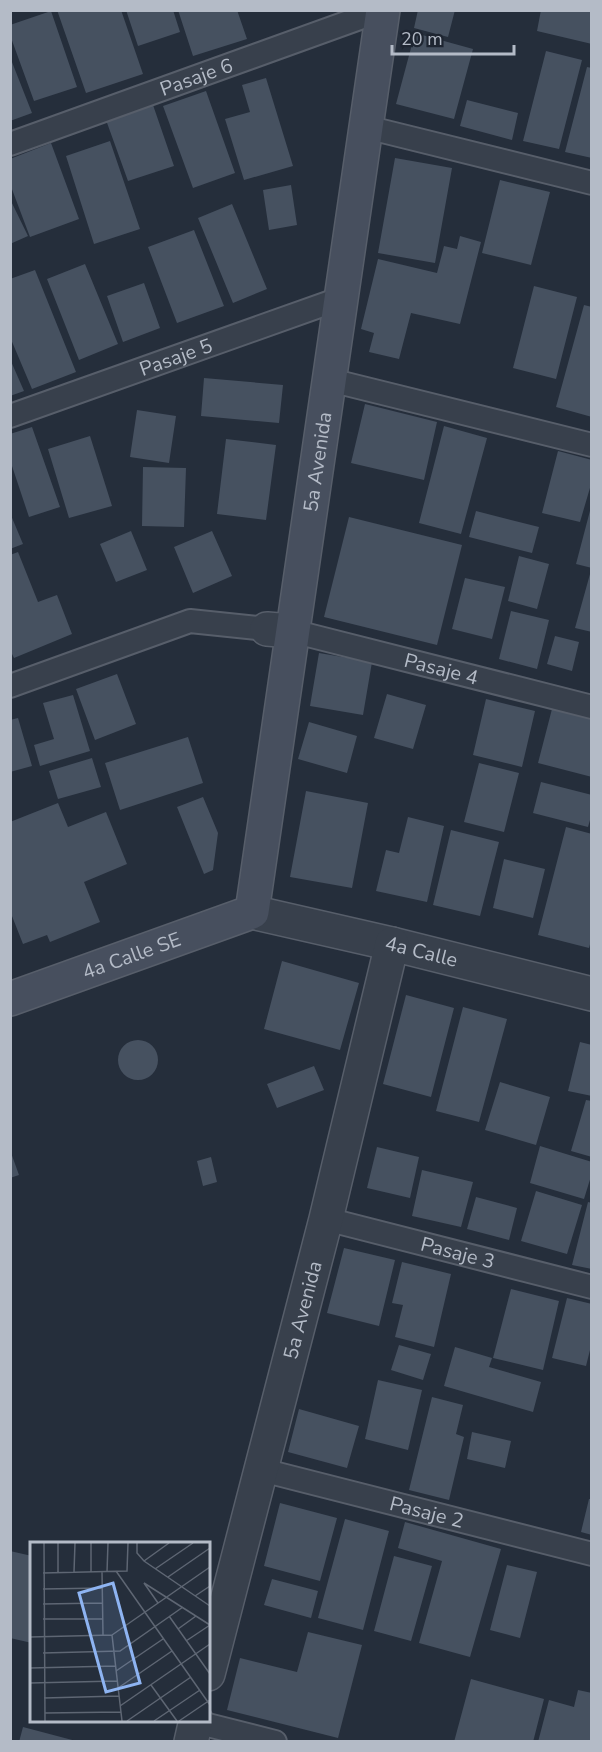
<svg xmlns="http://www.w3.org/2000/svg" width="602" height="1752" font-family="'Nunito Sans',sans-serif">
<rect width="100%" height="100%" fill="#252e3b"/>
<path fill="#465160" d="M57,10H121L143,74L86,93Z
M126,10H173L180,32L138,46Z
M178,10H237L247,39L193,56Z
M418,10H455L448,37L414,28Z
M541,10H592V44L537,31Z
M51,11L77,87L34,101L10,35V25Z
M415,33L473,49L454,119L396,104Z
M546,51L582,60L559,149L523,141Z
M10,57L32,113L10,121Z
M587,67L592,68V158L565,152Z
M266,78L293,166L244,180L225,119L250,112L242,85Z
M206,91L235,173L193,188L163,106Z
M467,100L518,113L512,140L460,126Z
M153,105L174,166L128,181L106,120Z
M110,141L140,229L94,244L66,156Z
M51,143L79,219L30,237L10,184V159Z
M395,158L452,168L435,263L378,253Z
M500,180L550,192L531,265L482,253Z
M291,185L297,225L269,230L263,190Z
M10,199L28,236L10,244Z
M232,204L267,289L233,303L198,218Z
M194,230L224,306L177,323L148,247Z
M460,236L481,242L460,324L411,313L399,359L369,352L374,333L361,329L378,259L437,273L444,246L457,249Z
M85,264L118,344L79,360L47,279Z
M35,270L76,372L32,389L10,337V279Z
M144,283L160,328L123,342L107,296Z
M534,286L577,297L556,379L513,368Z
M584,305L592,307V417L556,407Z
M10,359L24,391L10,396Z
M204,378L283,385L279,423L201,416Z
M365,404L437,422L424,480L351,463Z
M137,410L176,416L169,463L130,457Z
M444,426L487,438L461,534L419,523Z
M32,427L60,507L29,517L10,460V434Z
M90,436L112,506L69,518L48,449Z
M226,439L276,445L266,520L217,514Z
M558,451L592,460V481L580,522L542,513Z
M143,467L186,468L184,527L142,526Z
M591,507H592V568L576,564Z
M476,511L539,527L532,553L469,537Z
M10,513L23,544L10,549Z
M349,517L462,545L437,645L324,617Z
M131,531L147,570L116,582L100,544Z
M212,531L232,576L193,593L174,547Z
M18,552L38,602L57,595L72,634L14,658L10,650V555Z
M519,556L549,564L537,609L508,601Z
M590,574L592,575V632L575,628Z
M465,578L505,587L492,639L452,629Z
M511,611L549,620L537,669L499,659Z
M555,636L579,642L572,671L547,664Z
M319,653L372,662L363,715L310,706Z
M117,674L136,724L95,740L76,689Z
M387,694L426,705L413,749L374,738Z
M73,695L90,751L40,766L34,745L54,739L43,703Z
M486,699L535,711L522,767L473,755Z
M552,709L592,719V777L538,763Z
M18,718L32,766L10,772V720Z
M309,722L357,736L347,773L298,759Z
M188,737L203,783L120,810L105,763Z
M92,758L101,787L58,799L49,771Z
M479,763L519,773L504,832L464,822Z
M541,782L592,795V813L588,827L533,813Z
M306,791L368,803L352,888L290,877Z
M203,797L218,833L213,870L204,874L177,807Z
M58,803L68,827L106,812L127,864L84,882L100,922L50,942L47,935L23,944L10,911V822Z
M408,817L444,826L427,902L376,891L386,850L399,853Z
M566,827L592,834V937L589,948L538,935Z
M451,830L499,842L480,916L433,905Z
M504,859L545,869L533,918L493,908Z
M282,961L359,983L340,1050L264,1029Z
M406,995L454,1008L431,1097L383,1084Z
M463,1007L507,1019L479,1122L436,1111Z
M118 1060a20 20 0 1 1 40 0a20 20 0 1 1-40 0Z
M580,1042L592,1045V1096L568,1091Z
M314,1066L324,1090L277,1108L267,1084Z
M500,1082L550,1097L536,1145L485,1130Z
M586,1100L592,1101V1157L571,1151Z
M540,1146L592,1162V1173L584,1199L530,1183Z
M377,1147L419,1157L410,1198L367,1188Z
M10,1150L19,1175L10,1178Z
M211,1157L217,1182L203,1186L197,1161Z
M422,1170L473,1182L461,1227L412,1216Z
M536,1191L582,1205L567,1254L521,1241Z
M476,1197L517,1208L509,1240L467,1229Z
M588,1202L592,1203V1269L572,1265Z
M344,1248L395,1260L379,1326L327,1313Z
M402,1262L451,1274L434,1347L395,1337L403,1305L392,1303Z
M511,1289L559,1301L543,1370L493,1358Z
M567,1298L592,1304V1342L586,1366L552,1358Z
M399,1345L431,1354L423,1380L391,1370Z
M455,1347L492,1358L489,1367L541,1382L533,1412L444,1386Z
M378,1380L422,1390L408,1450L365,1439Z
M432,1397L463,1405L456,1434L464,1437L449,1500L409,1490Z
M299,1409L359,1426L347,1468L288,1452Z
M472,1432L511,1441L505,1468L467,1459Z
M589,1499H592V1535L581,1532Z
M280,1503L337,1518L320,1581L264,1566Z
M345,1519L389,1531L363,1630L318,1618Z
M405,1522L501,1549L470,1657L419,1643L442,1561L398,1548Z
M10,1551L32,1556V1643L10,1638Z
M394,1556L432,1566L411,1641L374,1631Z
M507,1565L537,1572L520,1638L490,1630Z
M272,1579L318,1591L311,1618L264,1605Z
M308,1632L362,1645L338,1738L227,1710L240,1658L297,1672Z
M471,1679L544,1699L533,1742H454Z
M578,1690L592,1693V1742H538L549,1700L574,1707Z
M23,1727L76,1741V1742H19Z"/>
<g fill="none" stroke-linecap="round" stroke-linejoin="round">
<g stroke="#575e6a" stroke-width="26">
<g id="lane">
<path d="M366,127L592,183"/>
<path id="s1" d="M10,144L382,10"/>
<path d="M330,380L592,445"/>
<path id="s2" d="M10,416L342,298"/>
<path id="s3" d="M292,631L592,707"/>
<path d="M10,686L190,621L267,629"/>
<path id="s4" d="M326,1219L592,1287"/>
<path id="s5" d="M262,1470L592,1554"/>
<path d="M196,1722L275,1742"/>
</g>
</g>
<g stroke="#575e6a" stroke-width="36">
<g id="street">
<path d="M267,629L292,631"/>
<path id="s6" d="M252,912L392,944L592,994"/>
<path id="s7" d="M208,1674L326,1219L392,944"/>
<path d="M191,1742L196,1720"/>
</g>
</g>
<g stroke="#575e6a" stroke-width="36">
<g id="secondary">
<path id="s8" d="M10,999L252,912L383,10"/>
</g>
</g>
<use href="#lane" stroke="#38404c" stroke-width="22"/>
<use href="#street" stroke="#38404c" stroke-width="33"/>
<use href="#secondary" stroke="#474f5e" stroke-width="33"/>
</g>
<g text-anchor="middle" stroke-width="5" stroke-linejoin="round" paint-order="stroke">
<g font-size="20" fill="#b4bbc7" stroke="#1e2531">
<text dy="7" stroke="none"><textPath href="#s1" startOffset="198">Pasaje 6</textPath></text>
<text dy="7" stroke="none"><textPath href="#s2" startOffset="176">Pasaje 5</textPath></text>
<text dy="7" stroke="none"><textPath href="#s8" startOffset="712">5a Avenida</textPath></text>
<text dy="7" stroke="none"><textPath href="#s3" startOffset="154">Pasaje 4</textPath></text>
<text dy="7" stroke="none"><textPath href="#s6" startOffset="174">4a Calle</textPath></text>
<text dy="7" stroke="none"><textPath href="#s8" startOffset="129">4a Calle SE</textPath></text>
<text dy="7" stroke="none"><textPath href="#s4" startOffset="136">Pasaje 3</textPath></text>
<text dy="7" stroke="none"><textPath href="#s7" startOffset="376">5a Avenida</textPath></text>
<text dy="7" stroke="none"><textPath href="#s5" startOffset="170">Pasaje 2</textPath></text>
</g>
</g>
<g transform="translate(30 1542)">
<rect width="180" height="180" fill="#252e3b"/>
<path fill="none" stroke="#5e6673" stroke-width="1.5" d="M14,1L15,179M107,1V11L114,19L180,64M114,19L139,1M125,27L163,1M86,29L180,163M44,30L45,1M61,30V1M72,30L73,93M77,30L78,1M13,31L97,29L98,1M28,31V1M138,35L180,6M13,47L73,46M165,54L180,44M128,61L114,41L180,83M13,62L72,61M139,74L180,132M13,77H73M148,87L166,74M82,93L180,25M82,93L92,179M0,95L82,93M156,99L180,83M13,111L90,109L153,65M0,126L86,124M86,129L133,97M0,141L87,139M121,143L147,179M88,146L142,109M14,156L89,154M90,164L180,102M15,171L91,170M97,179L161,135M124,179L170,148M149,179L180,158"/>
<path fill="#8eb4f2" fill-opacity="0.15" stroke="#8eb4f2" stroke-width="3" d="M83,41L110,141L76,150L49,51Z"/>
<rect width="180" height="180" fill="none" stroke="#b4bbc7" stroke-width="3"/>
</g>
<rect width="602" height="1752" fill="none" stroke="#b4bbc7" stroke-width="24"/>
<path d="M392 45v9h122v-9" fill="none" stroke="#b4bbc7" stroke-width="3"/>
<text x="401" y="45" font-size="18" fill="#b4bbc7" stroke="#1e2531" stroke-width="4.5" paint-order="stroke">20 m</text>
</svg>
